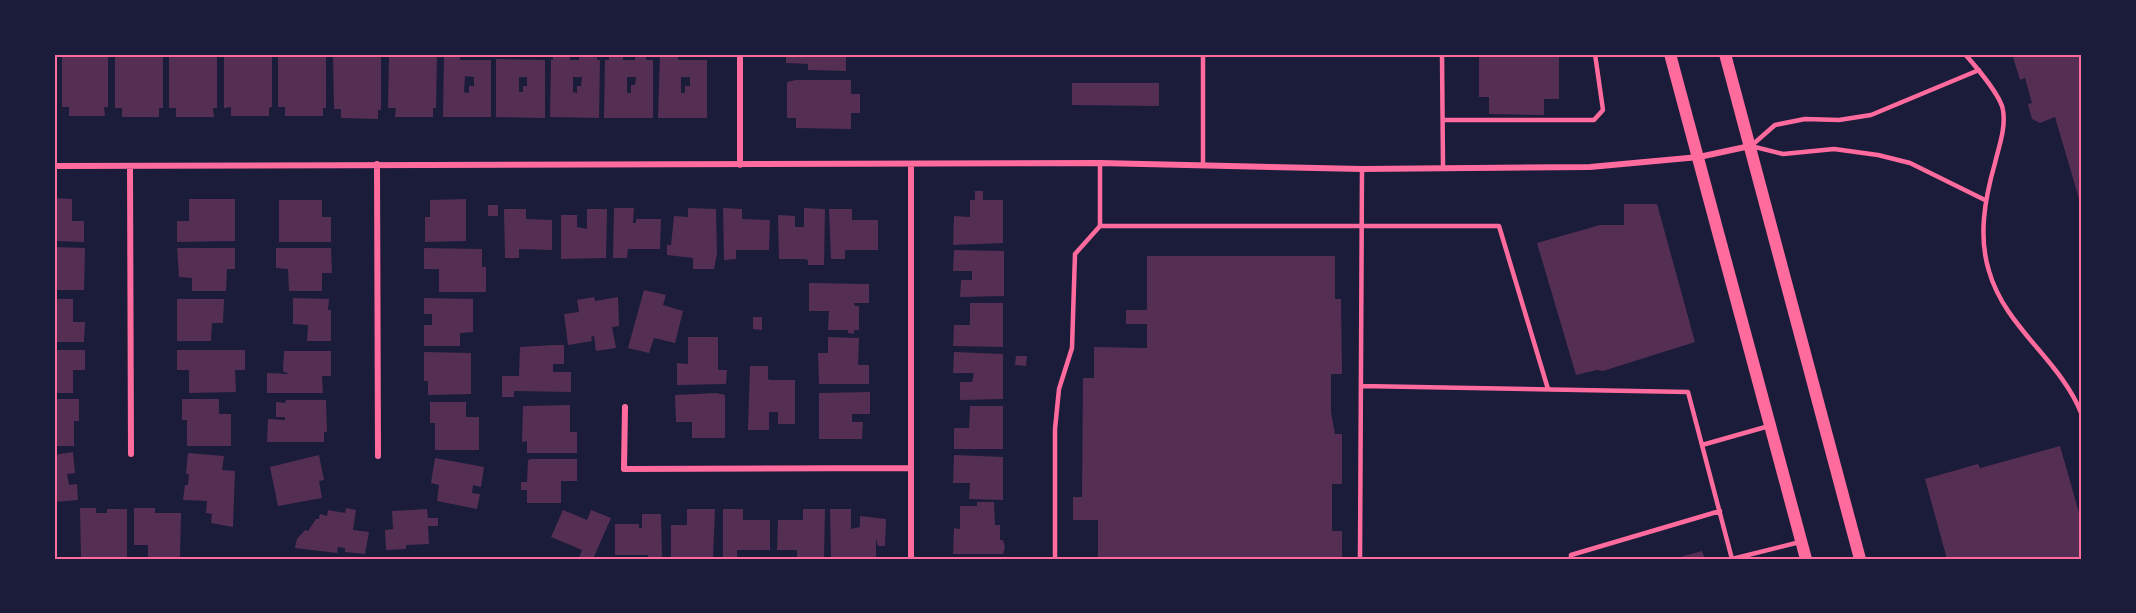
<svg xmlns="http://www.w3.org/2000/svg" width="2136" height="613" font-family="'Fira Sans Condensed',sans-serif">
<rect width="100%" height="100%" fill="#1b1b3a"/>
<path fill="#542f53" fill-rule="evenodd" d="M62,54H108V107H104L105,116H69V107H62Z
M115,54H163V108H159V117H122V108H115Z
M169,54H217V108H213L214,117H176V108H169Z
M224,54H272V107L269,108V116H231V107L224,108Z
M278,54H326V108H323V116H285V107H278Z
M333,54H381V110H378V119L341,118V109H334Z
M389,54H437L436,108H433V117H395L396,108H388Z
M444,54H460V60H491V117H443ZM465,76L474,77V86H469V93L464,92Z
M553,54H570V60H579V54H597V60H600L599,118L550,117L551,59L553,60ZM573,77H582L581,86H577V93L573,92Z
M609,54H623V60H635V54H646V60H653V118H604L605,60H609ZM627,77H636L635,85H631V93H627Z
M660,54H678V60H707V118H658ZM681,77H690V86H685V93H681Z
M786,54H846V71L808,70V64L786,63Z
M1479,54H1559V99H1544V115L1489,114V97H1479Z
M2012,54H2082V209L2055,117L2040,123L2032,119L2028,104L2032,103L2025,78L2020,80Z
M496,59L545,60V118L496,117ZM519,77H527V86H523V92H519Z
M796,80H851V94H860V113H851V129L796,128V118H787V82Z
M1072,83H1159V106L1072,105Z
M975,191H983V200H1003V243L953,245L954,216L970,217V200H975Z
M54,198L72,199V221H84V242L54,241Z
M189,199H235V241L177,242V221H189Z
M466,199V241L425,242V217H430V200Z
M279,200H322V217H331V242H279Z
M1624,204H1657L1695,342L1603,371L1597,370L1576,375L1537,243L1600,225H1624Z
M488,205H498V216H488Z
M614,208H634L633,223H636V219H661L660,249H628L627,258H613Z
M688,208L716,209L717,253L714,269H693V258L667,255V245H671L674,216L688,217Z
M723,208L742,209V219L770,220L769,250H736V259L724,260Z
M804,208L825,209L824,265H808V260L804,259H779L778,215L795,216V227H804Z
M504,209H526V219L552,220V250L519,249V258H505Z
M587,209H607L606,258L561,259V215H577V227L587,229Z
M829,209H852V220H878V250H845V259H831Z
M54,247L85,248L84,290H54Z
M177,248H235V269H227L226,291H192V278L179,277Z
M276,248H331L332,273H322V291H289L288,269L276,268Z
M424,248L482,249V267H486V292H439V269H424Z
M954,250L1004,251V296L960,297L961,280H972V271H953Z
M1147,256H1335V299H1341L1342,374H1331V412L1335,434H1342V484H1332V531H1342V559H1098V520H1073V497H1082L1083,378H1094V347L1147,348V324H1126V310H1147Z
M809,283L869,284V303H854L855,306H859V330H854V334L848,333V330H828L829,311H809Z
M644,290L666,295L663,305L683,311L675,343L654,338L649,353L628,348Z
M594,297L595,301L618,297L619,326L612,327L616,348L596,351L594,336L591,337L592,341L568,345L564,314L579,312L577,300Z
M293,298L329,299L328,310H331V341H307L308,325L293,324Z
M424,298L473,299V332L460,333V346H424V325H432V314H424Z
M54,299H73V322H85L84,342H54Z
M177,299H224L223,323H212L211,341H177Z
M970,303H1003V347L953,346L954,325H970Z
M753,317H762V330L753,329Z
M688,337H718V370H727L726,384L677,385V363L688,364Z
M828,337L859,338L858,365H869V384H819L818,353H828Z
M554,345H564V364H553V372H571V392L514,391V397H502V376H519L520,347Z
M54,350H85V370H73V393H54Z
M177,350H245V370H235L236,392L189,393V370H177Z
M284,351H331V376H322L323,393H267V373L289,374L283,371Z
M424,352L471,353V394L428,395V381H424Z
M954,352L1003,354V399L960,400V382H972L974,373H953Z
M1016,356H1027L1026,366L1015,365Z
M750,366H768V379L770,380H795V424H778V412H769V430H748Z
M870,392V414H852V422H863L862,439H819V393Z
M716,393L725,395V438H692V422H676L675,395Z
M54,399H79V421H74V446H54Z
M182,399H219V414H231V446H187V420H182Z
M286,400H326L327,432H324V442H267L268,419L285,420V417H276V402L285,403Z
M430,402H466V417H479V450H435V423H430Z
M570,405V432H577V453H527V441L522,442L523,406Z
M970,406H1003V449H954V428H969Z
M2060,446L2082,523V559H1947L1925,479L1978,464L1980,468Z
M73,452L75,473L67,474L69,485L77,484L78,500L54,502V455Z
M188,453L224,456L222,470L235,471L233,527L211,523L212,514L206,513L207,501L183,500L185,485H188L189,474H186Z
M319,455L324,480L319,481L322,498L278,506L270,467Z
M954,455L1003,457V500L969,499L970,483H953Z
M435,458L484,467L481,487L473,485L472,493L480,494L477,509L437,501L439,485L431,483Z
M532,459H577V481H561V503H527V490H521V482H527L528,460Z
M977,502H994L995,525H1000V540H1003L1005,547L1003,554H953L954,528L960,529V506H977Z
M80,508H96V513H107V509H127V557H81Z
M134,508H155V513H181L180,558L148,557V545H134Z
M346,508L356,510L353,530L369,532L365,554L345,552V548L338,547L337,553L295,548L297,539L305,530L308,531L316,519H319L320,514L327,516L328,510L345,513Z
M427,509L428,518H438V526H428L429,544L406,545V549L386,550L385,530L393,529L392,511Z
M687,509H715L713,558H671V525H687Z
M723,509H743V520H770V550H737V559H723Z
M803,509H825L824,559L797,558V550H777L778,520H803Z
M830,509H851V529L860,527V516L886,519L885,546H878L876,539V559H831Z
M563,510L587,520L591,510L611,518L593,559L579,558L582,550L551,537Z
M642,514H661L662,559H648V555H615V524H639V528H642Z
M1702,551L1705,559H1677V558Z"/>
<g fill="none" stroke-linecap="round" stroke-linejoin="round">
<path stroke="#ff6b9d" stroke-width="4.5" d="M1203,54V165
M1442,54L1443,167
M1965,54C1975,66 2001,95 2003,110C2006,128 1999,146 1995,163C1985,198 1978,236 1989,271C2005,328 2061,360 2082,415
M1443,120H1594L1603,110L1595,54
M1751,146L1783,154L1834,149L1878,155L1910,163L1985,200
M1751,146L1775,125L1805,119L1839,120L1871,115L1979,70
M1100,163V226H1499L1548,389
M1361,386L1688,392L1732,559
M1702,445L1769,426
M1055,559V429L1059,389L1072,348L1075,254L1100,226
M1360,559L1362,169
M1571,559V555L1720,511
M1732,559L1800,542"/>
<path stroke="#ff6b9d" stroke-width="6" d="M740,54V165
M377,164L378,456
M911,165V559
M54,166L1100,163L1362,169L1590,167L1699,157L1750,146
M130,166L131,454
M625,407L624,469L911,468"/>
<path stroke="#ff6b9d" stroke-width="12" d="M1670,54L1806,559
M1725,54L1860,559"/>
</g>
<rect width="2136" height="613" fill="none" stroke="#1b1b3a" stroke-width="111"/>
<rect x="56" y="56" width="2024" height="502" fill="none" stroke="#ff6b9d" stroke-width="2"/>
</svg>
